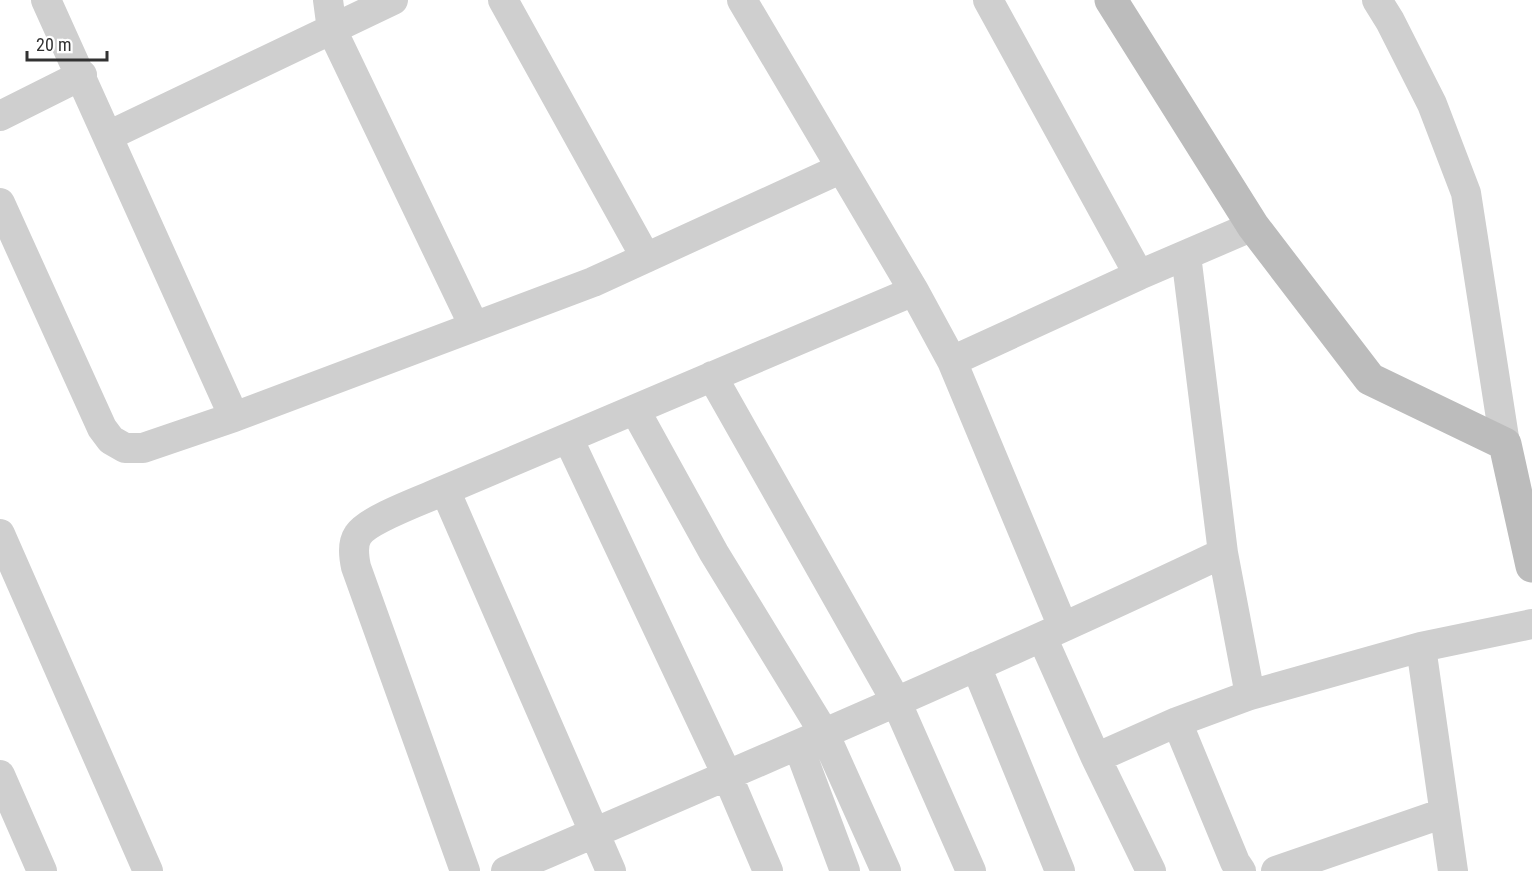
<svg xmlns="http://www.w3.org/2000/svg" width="1532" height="871" font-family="'Roboto Condensed',sans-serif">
<rect width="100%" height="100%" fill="#fff"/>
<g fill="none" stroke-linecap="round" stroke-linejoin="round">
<path stroke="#cfcfcf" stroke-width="30" d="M46,0L234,417
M328,0L332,30L474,326
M503,0L646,258
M742,0L914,291L952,361L1139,275L1253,226
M988,0L1139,275
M1377,0L1390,21L1432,104L1466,193L1505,444
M0,116L82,75
M108,136L393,0
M0,203L102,428L111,440L125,448H143L234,417L593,282L840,169
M952,361L1063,627
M712,376L896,701L971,871
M635,410L714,553L824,733L886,871
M568,438L727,775L768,871
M445,490L611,871
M0,534L148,871
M1223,553L1250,695L1421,647L1532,624
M1042,637L1096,758L1151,871
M1421,647L1453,871
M976,666L1060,871
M1177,722L1235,862L1241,871
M798,745L845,871
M1096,758L1177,722L1250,695
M0,775L42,871
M465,871L356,567C354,557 352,544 358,535C368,519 425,499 445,490L914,291
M506,871C746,767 987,665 1223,553L1186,255
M1276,871L1444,813"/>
<path stroke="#bcbcbc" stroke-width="33" d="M1111,0L1253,226L1370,379L1505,444L1532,566"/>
</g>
<path d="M27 51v9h80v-9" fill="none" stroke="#323232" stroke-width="3"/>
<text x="36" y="51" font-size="18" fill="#323232" stroke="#ffffff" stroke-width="4.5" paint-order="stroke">20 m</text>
</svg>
